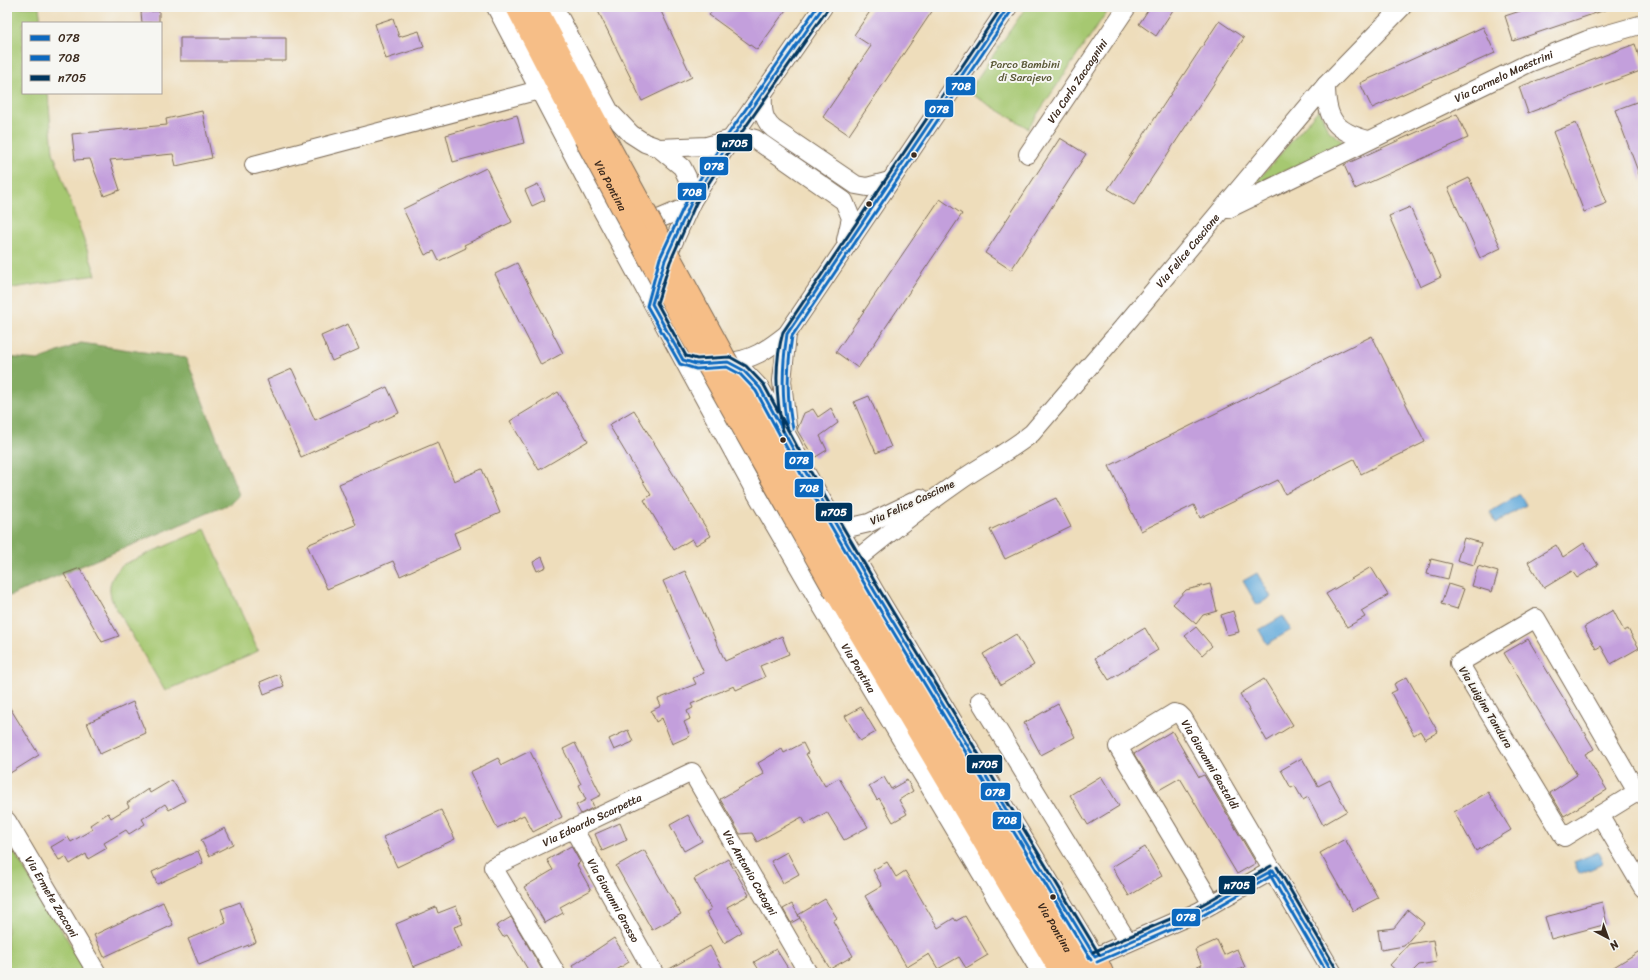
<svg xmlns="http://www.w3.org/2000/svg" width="1650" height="980" font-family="Sriracha,sans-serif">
<rect width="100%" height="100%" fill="#f6f6f2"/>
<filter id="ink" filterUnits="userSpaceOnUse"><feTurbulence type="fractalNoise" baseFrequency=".025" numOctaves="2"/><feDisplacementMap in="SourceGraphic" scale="8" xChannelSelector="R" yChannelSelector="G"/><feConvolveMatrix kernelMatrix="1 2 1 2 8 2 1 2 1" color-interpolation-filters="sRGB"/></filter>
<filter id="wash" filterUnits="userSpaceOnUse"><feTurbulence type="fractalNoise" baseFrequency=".012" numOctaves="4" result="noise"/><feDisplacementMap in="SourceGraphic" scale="16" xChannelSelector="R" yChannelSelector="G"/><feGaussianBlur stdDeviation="0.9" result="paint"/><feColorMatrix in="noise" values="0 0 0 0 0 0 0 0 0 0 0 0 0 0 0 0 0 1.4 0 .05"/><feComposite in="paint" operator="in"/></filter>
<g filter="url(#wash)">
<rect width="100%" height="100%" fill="#edb"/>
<path fill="#a6c871" stroke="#707948" d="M7,7H39L41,23H23V93H48L53,152L96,275L7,289Z
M1026,7H1110L1028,128L968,92Z
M1319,109L1328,130L1343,141V144L1259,183L1258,180Z
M205,529L258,651L165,691L113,603C106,586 111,576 124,564Z
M7,841L88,973H7Z"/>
<path fill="#84ac63" stroke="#606b40" d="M81,343L186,358L239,495L232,503L7,597V357L38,360Z"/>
<path fill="#65abdb" stroke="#506a7c" d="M1520,494L1526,505L1496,523L1490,512Z
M1257,573L1271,597L1257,605L1243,581Z
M1283,616L1291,630L1267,644L1259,630Z
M1598,852L1603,864L1579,874L1574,862Z"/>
<g id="blocks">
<path fill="#c39fdc" d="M606,7H659L692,77L642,101L598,11Z
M715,7H788L757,50L709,15Z
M873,7H935L849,135L823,117L871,46L854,35Z
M1150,7H1175L1156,36L1139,24Z
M1532,7H1607L1608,9L1513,41L1505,16Z
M159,11V23H142L141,12Z
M393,18L399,37L419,31L424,47L386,59L375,24Z
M1219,21L1244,38L1134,205L1108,189Z
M1483,27L1495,53L1372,108L1360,83Z
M180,38H286V61H180Z
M1635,44L1643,70L1528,113L1519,87Z
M1639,101L1643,111L1642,182L1615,110Z
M202,111L212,158L176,166L173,154L110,160L120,190L104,196L90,159L75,160L72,134L167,125L166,119Z
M1457,114L1468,138L1355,189L1344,165Z
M517,115L524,143L453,162L446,135Z
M1576,123L1607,203L1584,212L1553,132Z
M1060,138L1086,154L1011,270L985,253Z
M486,168L512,222L464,245L466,248L439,261L434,251L425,255L403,209Z
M1469,178L1501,248L1480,258L1448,188Z
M538,184L545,200L532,206L525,190Z
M940,199L962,214L858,368L836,352Z
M1410,207L1441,277L1420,287L1389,216Z
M517,263L563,353L541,365L495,274Z
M348,324L359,349L332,361L321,336Z
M1372,336L1425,442L1361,474L1354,459L1285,494L1278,480L1200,518L1194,505L1141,531L1109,466Z
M292,369L315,420L387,387L399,413L301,457L267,380Z
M558,392L588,441L539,470L510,421Z
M869,396L891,447L876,453L854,402Z
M831,408L838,423L820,436L827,450L814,458L797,430L804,413L813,409L818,417Z
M634,410L711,536L696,545L692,539L674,550L644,500L651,495L609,425Z
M438,442L454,481L482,469L500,513L454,533L460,549L400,576L393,561L327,589L307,545L356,525L339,484Z
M1056,498L1071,527L1005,559L990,530Z
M1464,538L1481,543L1474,565L1457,560Z
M1584,543L1598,565L1577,578L1572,571L1544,588L1528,562L1556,545L1563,557Z
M542,557L546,567L537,571L533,562Z
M1431,559L1452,564L1448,579L1427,574Z
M1478,566L1498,572L1492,592L1472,586Z
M1371,567L1388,595L1361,611L1365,617L1347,627L1326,594Z
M80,568L119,636L102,642L64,574Z
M685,571L725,661L782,636L789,654L760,666L765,677L736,690L734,686L691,704L693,708L687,711L690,719L684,722L690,736L672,744L662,718L656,722L651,711L661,706L658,699L696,684L693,678L704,673L663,581Z
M1210,584L1217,611L1203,615L1196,624L1173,604L1186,590Z
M1448,584L1464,589L1457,609L1441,604Z
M1613,610L1624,631L1628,629L1639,648L1611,664L1601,646L1596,649L1584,627Z
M1233,611L1239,632L1227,635L1221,615Z
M1196,627L1212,646L1202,655L1185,636Z
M1145,628L1158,650L1109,680L1095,658Z
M1016,634L1034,665L1001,685L983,654Z
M1528,639L1594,749L1585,754L1607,790L1564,816L1550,793L1577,775L1504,653Z
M279,674L284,686L264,694L260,682Z
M1407,677L1438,732L1425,739L1420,731L1414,735L1391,693L1397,690L1394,684Z
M1264,679L1293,725L1267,741L1240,694Z
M133,702L146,733L100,754L87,723Z
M7,703L39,755L7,775Z
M1058,704L1075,737L1041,755L1024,723Z
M861,707L876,732L860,741L845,716Z
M628,730L633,742L614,750L609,739Z
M1172,731L1199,777L1204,775L1256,863L1237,874L1180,778L1157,791L1134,754Z
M575,743L601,795L591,800L594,807L581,814L576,805L586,800L579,785L581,784L563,749Z
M803,743L808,753L806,754L825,786L839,778L868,827L844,840L827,812L806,824L802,817L757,842L752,833L740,834L720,799L764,774L758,763L782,749L784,753Z
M530,751L562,817L533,832L524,815L497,828L470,772L498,758L502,765Z
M1302,758L1318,786L1330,780L1347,811L1323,825L1308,797L1303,800L1295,786L1291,788L1281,770Z
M1101,776L1119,806L1088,825L1070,795Z
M884,777L891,789L907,780L913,791L899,800L907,814L893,822L879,798L877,800L869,786Z
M172,780L185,801L169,810L165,804L142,819L145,824L129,834L126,830L104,843L107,848L88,859L86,854L70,864L66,857L59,860L51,847L68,837L71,842L93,829L90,825L108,813L111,818L129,807L127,803L148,789L150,793Z
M1488,792L1511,830L1476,851L1454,812Z
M441,810L455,839L397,867L383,837Z
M688,815L702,841L684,851L670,825Z
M620,823L627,840L602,851L595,834Z
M225,828L233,844L209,856L201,840Z
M1345,839L1378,898L1353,911L1320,853Z
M571,846L580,862L577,865L591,890L560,907L563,913L545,923L524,887L553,870L547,860Z
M1145,847L1162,876L1129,896L1112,867Z
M644,850L681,914L652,930L616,866Z
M198,851L203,863L157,884L152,872Z
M787,852L799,874L783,883L771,861Z
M728,859L749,895L727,907L742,932L724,943L706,912L711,909L694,879Z
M887,862L896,877L905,871L938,928L954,918L956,921L965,916L988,955L966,968L959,957L938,969L929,954L907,967L865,896L882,886L873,870Z
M825,899L837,918L833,921L853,956L830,969L798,915Z
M163,902L173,925L104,957L94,935Z
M240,902L256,942L199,965L188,939L226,923L221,909Z
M1602,902L1607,924L1551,939L1545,917Z
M792,904L800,918L791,923L783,909Z
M456,906L463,924L454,927L462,947L413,967L396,924L436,907L438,913Z
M1408,910L1424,923L1404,946L1381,950L1378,930L1394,928Z
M511,917L544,973H530L507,935L503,937L496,926Z
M614,938L629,962L612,973H576L572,966Z
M1217,940L1224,955L1237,949L1245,967L1231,973H1184L1202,965L1195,950Z
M1433,940L1437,962L1419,965L1411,973H1399L1390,965L1409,944Z
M710,946L725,973H664V972Z
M776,949L791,973H761L754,962Z
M1643,949V973H1604Z"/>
</g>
</g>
<g filter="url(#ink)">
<use href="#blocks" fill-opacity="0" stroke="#7a6955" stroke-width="1"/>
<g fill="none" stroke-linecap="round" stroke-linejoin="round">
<g stroke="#7a6955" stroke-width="20">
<g id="minor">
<path id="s1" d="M496,7L602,210L752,486L821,605L1041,973"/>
<path d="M554,7L610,112L631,134L645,143L659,148L682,167L687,177L692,201"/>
<path d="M1326,85C1326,120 1335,131 1368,140"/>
<path d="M763,94C762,111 763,123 778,132L856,185L867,187L890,181"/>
<path d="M659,148L707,146L743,136L755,139L844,201L851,218L846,240"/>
<path id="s2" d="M1028,154L1127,7"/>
<path d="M254,165L539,90"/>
<path id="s3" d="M1228,209L1529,63L1587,40L1643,24"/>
<path d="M637,223L661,218L689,206"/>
<path d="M664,263L692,201L731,139L823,7"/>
<path d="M726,362C752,361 768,349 787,334"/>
<path d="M728,362L743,370L760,388L791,443L805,471L875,592L1095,957L1198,912L1273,870"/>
<path d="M787,426L782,381L787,334L1008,7"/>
<path d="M839,530L869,523L921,498"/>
<path id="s4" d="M856,560C890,532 925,505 961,480C984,464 1010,451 1032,433L1130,319L1326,85L1402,7"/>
<path d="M1536,618L1637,792L1564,837L1459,663Z"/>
<path d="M980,701L1128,942"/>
<path d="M1600,815L1643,888"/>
<path id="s5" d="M7,821L97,973"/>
<path id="s6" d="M573,828L654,973"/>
<path id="s7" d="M1212,904L1118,747L1174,713L1179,714L1183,718L1333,973"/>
<path id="s8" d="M556,973L493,867L692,772L808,973"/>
</g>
</g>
<g stroke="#7a6955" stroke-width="24">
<g id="highway">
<path d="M517,7L585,138"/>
<path d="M535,7L600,130"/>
<path id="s9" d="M852,585L1082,973"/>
<path d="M836,592L1062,973"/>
<path d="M1095,957L1102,973"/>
</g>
</g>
<use href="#minor" stroke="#fff" stroke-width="18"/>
<use href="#highway" stroke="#f6be87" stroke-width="22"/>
<g stroke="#7a6955" stroke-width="24" stroke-linecap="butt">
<g id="highway-bridge">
<path d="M600,130L731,370L852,585"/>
<path id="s10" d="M585,138L685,324L836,592"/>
</g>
</g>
<use href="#highway-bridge" stroke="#f6be87" stroke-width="22"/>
<g stroke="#f6f6f2" stroke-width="6">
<path id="bus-1" d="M823,7L731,139L692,201L665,260L652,304L683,360L696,364L728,362L743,370L760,388L805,471L875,592L1095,957
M788,430C781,398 782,367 787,334L1008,7
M1273,870L1333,973
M1095,957L1198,912L1273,870"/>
</g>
<g stroke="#f6f6f2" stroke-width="6">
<path id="bus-2" d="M817,7L727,136L688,198L660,258L647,306L680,364L696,369L727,367L740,374L756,391L801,474L871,595L1091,960
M793,429C786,398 787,368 792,336L1012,10
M1269,873L1327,973
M1097,962L1200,917L1275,874"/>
</g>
<g stroke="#f6f6f2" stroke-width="6">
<path id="bus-3" d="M827,10L735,142L696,203L670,262L657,303L686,356L697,359L730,357L746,366L764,385L809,469L879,589L1099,954
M783,431C776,399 774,364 783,332L1002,7
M1277,867L1337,970
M1093,952L1196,908L1271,866"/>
</g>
<use href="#bus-1" stroke="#0c69bf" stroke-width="3"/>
<use href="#bus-2" stroke="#0c69bf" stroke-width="3"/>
<use href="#bus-3" stroke="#00365f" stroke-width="3"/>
</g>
</g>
<g fill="#3b2a1e" stroke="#f6f6f2" stroke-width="1.5">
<circle cx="914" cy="155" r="3.5"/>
<circle cx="869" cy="204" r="3.5"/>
<circle cx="783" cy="440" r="3.5"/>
<circle cx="1053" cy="897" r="3.5"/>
</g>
<g text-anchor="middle" stroke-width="4" stroke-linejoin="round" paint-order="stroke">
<g font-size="11" fill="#5b5937" stroke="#f6f6f2">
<text x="1025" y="68">Parco Bambini<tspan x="1025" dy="13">di Sarajevo</tspan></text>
</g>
<g font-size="11" fill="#3b2a1e" stroke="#f6f6f2">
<text dy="4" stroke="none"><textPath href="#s3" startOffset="306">Via Carmelo Maestrini</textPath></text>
<text dy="4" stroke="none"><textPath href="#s2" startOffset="88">Via Carlo Zaccagnini</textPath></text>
<text dy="4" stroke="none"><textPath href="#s10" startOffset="54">Via Pontina</textPath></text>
<text dy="4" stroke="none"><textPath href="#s4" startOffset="457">Via Felice Cascione</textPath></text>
<text transform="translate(912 502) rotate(-25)" y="4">Via Felice Cascione</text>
<text dy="4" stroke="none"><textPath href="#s1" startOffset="754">Via Pontina</textPath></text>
<text transform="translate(1486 707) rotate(59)" y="4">Via Luigino Tandura</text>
<text dy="4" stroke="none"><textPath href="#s7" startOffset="313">Via Giovanni Gastaldi</textPath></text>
<text dy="4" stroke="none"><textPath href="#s8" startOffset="233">Via Edoardo Scarpetta</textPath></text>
<text dy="4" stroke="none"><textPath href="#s8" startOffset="460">Via Antonio Cotogni</textPath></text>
<text dy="4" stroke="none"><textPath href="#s5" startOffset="88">Via Ermete Zacconi</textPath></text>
<text dy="4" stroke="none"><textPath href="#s6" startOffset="83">Via Giovanni Grasso</textPath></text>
<text dy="4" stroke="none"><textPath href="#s9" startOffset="398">Via Pontina</textPath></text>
</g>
</g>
<g stroke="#f6f6f2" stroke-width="1.5">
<rect x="945" y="76" width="31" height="20" rx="4" fill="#0c69bf"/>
<rect x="924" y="99" width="30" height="19" rx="4" fill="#0c69bf"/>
<rect x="716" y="133" width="37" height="19" rx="4" fill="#00365f"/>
<rect x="699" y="156" width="30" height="20" rx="4" fill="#0c69bf"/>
<rect x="677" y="182" width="30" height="19" rx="4" fill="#0c69bf"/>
<rect x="784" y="451" width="30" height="19" rx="4" fill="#0c69bf"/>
<rect x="794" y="478" width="30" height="20" rx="4" fill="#0c69bf"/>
<rect x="815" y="502" width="38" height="20" rx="4" fill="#00365f"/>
<rect x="966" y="754" width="37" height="20" rx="4" fill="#00365f"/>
<rect x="980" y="782" width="31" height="19" rx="4" fill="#0c69bf"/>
<rect x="992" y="811" width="30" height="19" rx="4" fill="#0c69bf"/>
<rect x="1218" y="875" width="38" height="20" rx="4" fill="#00365f"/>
<rect x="1171" y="908" width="30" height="19" rx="4" fill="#0c69bf"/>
</g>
<g font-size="11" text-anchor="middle" font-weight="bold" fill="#fff">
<text x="961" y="90">708</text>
<text x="939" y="113">078</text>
<text x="735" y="147">n705</text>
<text x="714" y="170">078</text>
<text x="692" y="196">708</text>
<text x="799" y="464">078</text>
<text x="809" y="492">708</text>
<text x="834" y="516">n705</text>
<text x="985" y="768">n705</text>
<text x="995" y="796">078</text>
<text x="1007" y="824">708</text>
<text x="1237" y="889">n705</text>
<text x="1186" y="921">078</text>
</g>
<rect width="1650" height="980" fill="none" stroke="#f6f6f2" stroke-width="24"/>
<rect x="22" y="22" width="140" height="72" fill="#f6f6f2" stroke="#aba49d"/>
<rect x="30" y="35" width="20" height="6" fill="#0c69bf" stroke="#aba49d"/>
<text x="58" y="42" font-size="12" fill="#3b2a1e">078</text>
<rect x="30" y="55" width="20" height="6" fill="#0c69bf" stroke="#aba49d"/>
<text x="58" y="62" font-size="12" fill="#3b2a1e">708</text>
<rect x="30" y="75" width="20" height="6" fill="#00365f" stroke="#aba49d"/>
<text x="58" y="82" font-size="12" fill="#3b2a1e">n705</text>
<g transform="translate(1608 938) rotate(139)" stroke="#f6f6f2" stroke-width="3" paint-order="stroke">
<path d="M0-3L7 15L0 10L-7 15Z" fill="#3b2a1e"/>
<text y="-6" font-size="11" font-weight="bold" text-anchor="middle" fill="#3b2a1e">N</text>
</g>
</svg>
